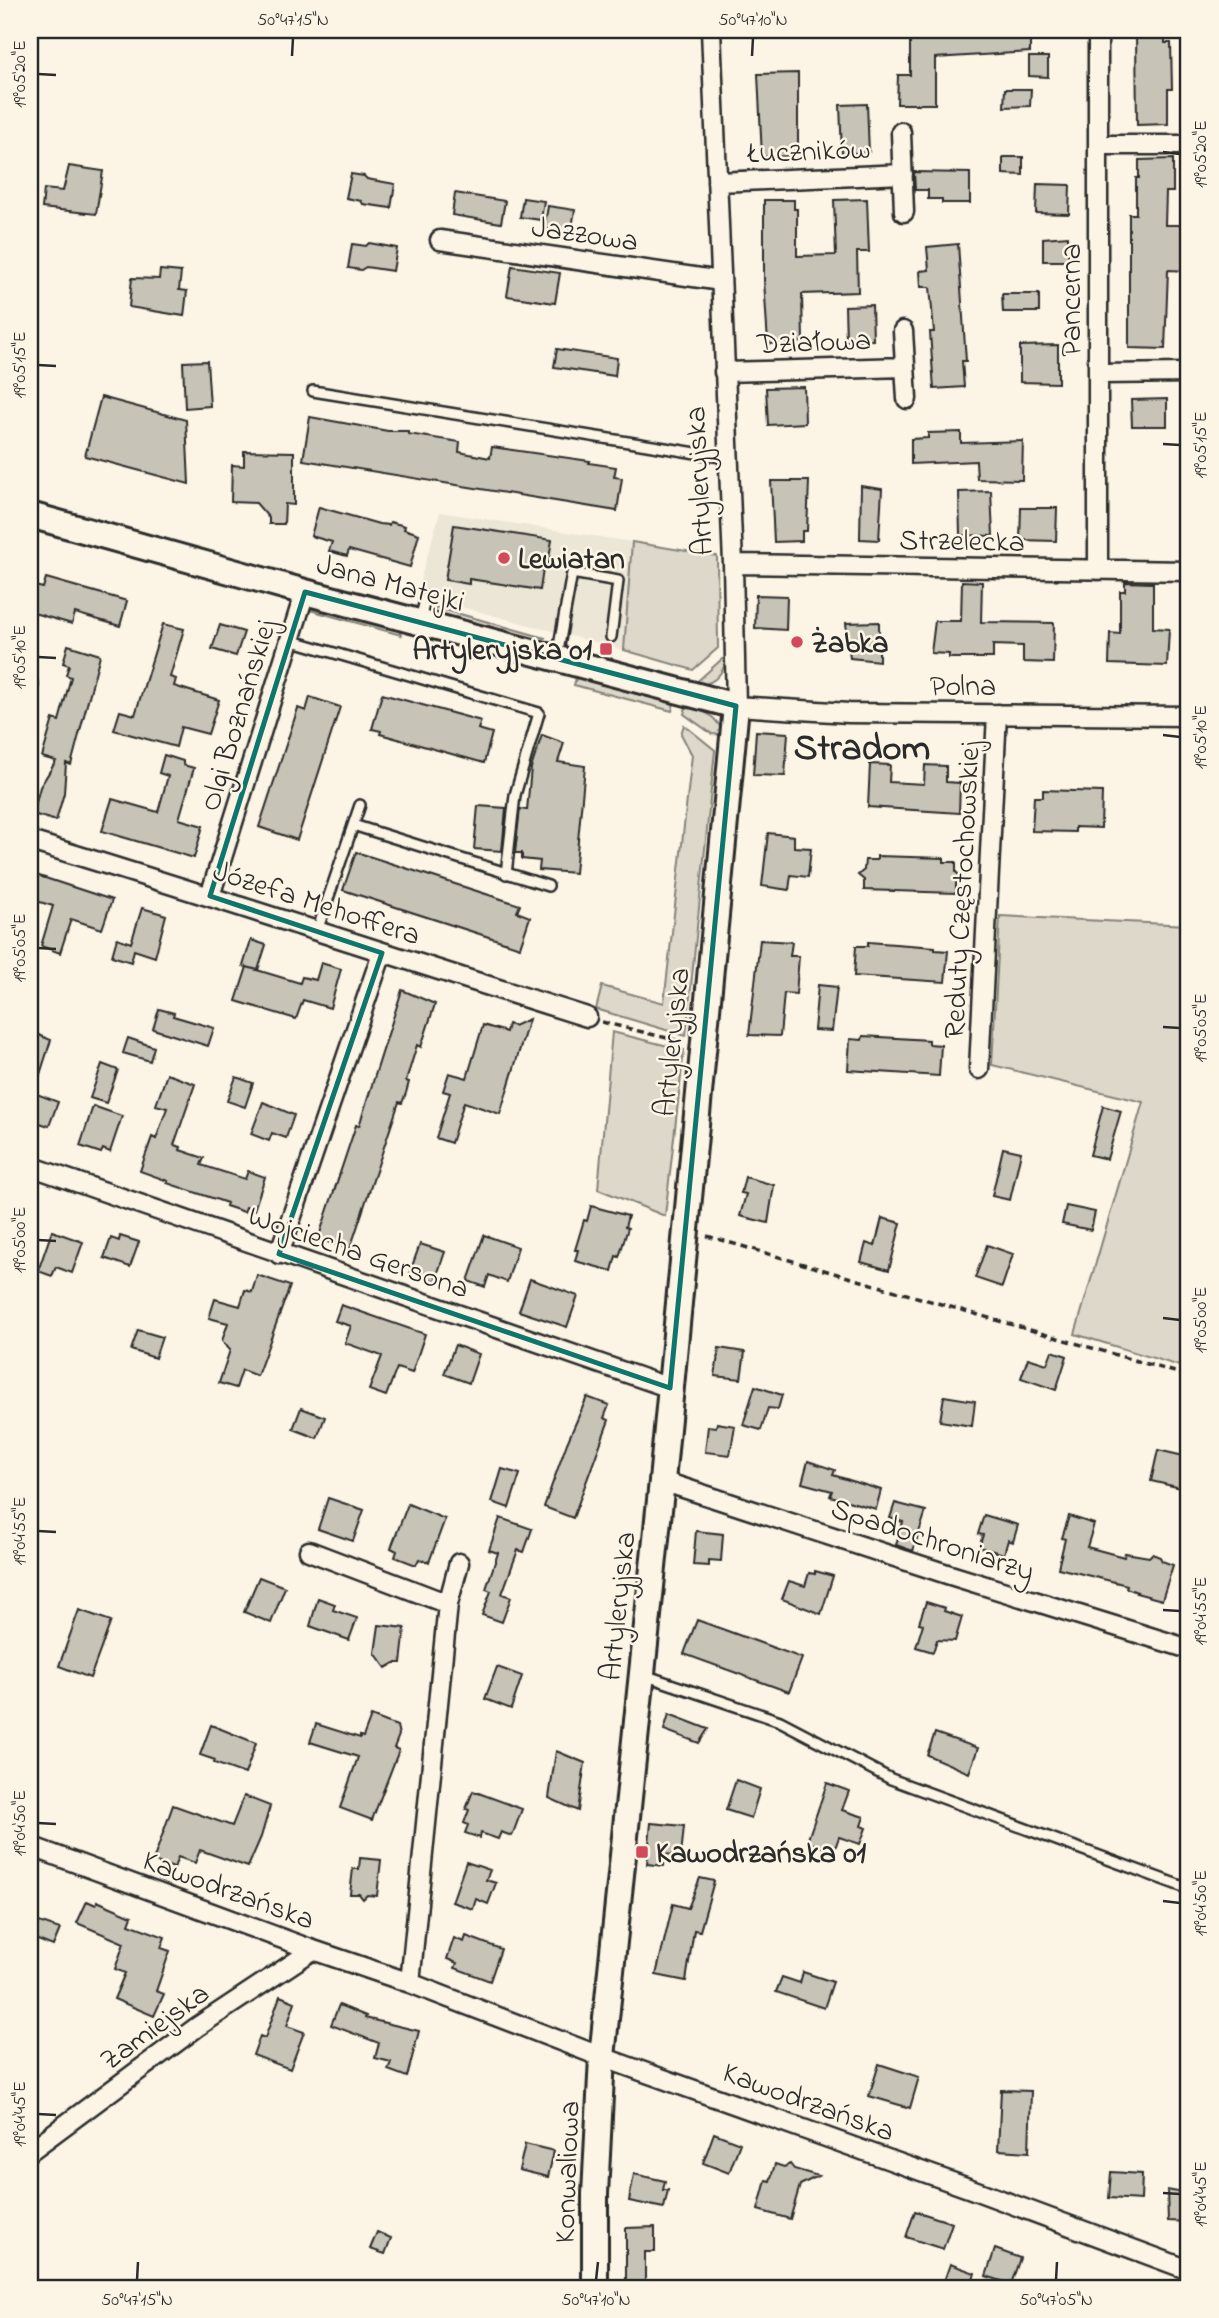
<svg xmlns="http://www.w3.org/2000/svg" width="1219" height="2318" font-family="'Indie Flower',sans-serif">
<rect width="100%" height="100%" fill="#fcf5e5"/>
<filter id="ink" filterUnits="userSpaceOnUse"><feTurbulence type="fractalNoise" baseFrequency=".0143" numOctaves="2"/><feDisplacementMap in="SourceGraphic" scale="14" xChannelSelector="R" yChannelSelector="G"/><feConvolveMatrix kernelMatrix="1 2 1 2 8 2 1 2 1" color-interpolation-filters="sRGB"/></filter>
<g filter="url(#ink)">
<path fill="#ece6d7" d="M440,512L632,542L624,650L416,595Z"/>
<path fill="#ded8ca" stroke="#84827a" stroke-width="2" d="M632,542L717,556L718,648L693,670L624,650Z
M312,606L398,628L401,635L310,610Z
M435,607L545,638L542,644L433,613Z
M722,659H727C721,678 712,685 692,686Z
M576,678L674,703L672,711L574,685Z
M686,707C706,711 716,715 724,735L712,734L684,714Z
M684,725L715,750L686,1036L596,1009L602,986L664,1003L692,755L681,734Z
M1000,916L1189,925V1369L1075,1334L1143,1102L992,1065Z
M612,1032L684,1050L665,1216L598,1189Z"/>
<path fill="#c8c3b7" stroke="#2b2b2b" stroke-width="2" d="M1005,30H1030V52L935,58V104H897L898,75H910V39L1005,35Z
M1136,32H1165V43H1171L1172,89H1168V124L1137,125Z
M1029,57H1048V77L1029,76Z
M798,73V156L762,157L758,74Z
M1005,89H1031L1030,106L1004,107Z
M867,104L869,152L842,154L840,105Z
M1003,157H1023V175L1003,174Z
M1173,159V192H1166L1165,225H1189V271L1168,270L1165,349L1129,348V214H1136V178H1139V160Z
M69,166L103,171L96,214L42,208L44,189L63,191Z
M914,172L970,173V203H942V199H928V190H915Z
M351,174L364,176L367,179L395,184L391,208L363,204L361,201L346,198Z
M1037,184L1070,185L1069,214L1036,213Z
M455,193L505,201L501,223L452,215Z
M523,198L544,201L541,220L520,217Z
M867,199L869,252H857L858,292L802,294L803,342L768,344L764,280V200H794V209H797V256L836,255L834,200Z
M548,206L575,210L571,233L544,229Z
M1068,236V261H1043V238Z
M369,243L397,248L393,271L366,267L361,270L348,268L352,244L366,246Z
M958,244L966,361H962L964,387L934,389L930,332H934L930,287H921L920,271L929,270L927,247Z
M512,266L560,273L555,303L507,296Z
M160,270L181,272L179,290L187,291L184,316L129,307L132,278L159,279Z
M1002,294H1039V312H1003Z
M872,305L873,340L846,341L845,306Z
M1058,345V383L1020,382V346Z
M557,349L617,358L615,376L554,367Z
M207,361L210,406L185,408L183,362Z
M804,387L805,423L768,425L766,388Z
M101,397L186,420L189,484L85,456Z
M1167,399V426H1132L1131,400Z
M310,417L388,431H408V434L460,442L459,452L490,458L492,447L590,461L589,463L616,467L614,477L622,478L617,511L303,460Z
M961,432V443L1023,441L1022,480L977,479L976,461L911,464V439L928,438V433Z
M244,451L294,452V505L285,504L284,524H269V518L256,503L231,502L232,465L244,466Z
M771,481H809L807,531H802V541L774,542Z
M861,486L882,489L879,540L860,539Z
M991,491L993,536L960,535L959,492Z
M319,507L379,524L389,525L390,522L405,526L404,529L419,534L410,567L349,550L347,556L329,551L332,542L311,536Z
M1021,508H1057L1056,541L1020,540Z
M454,525L552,540L547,570L543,569L540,590L469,579V584L445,580Z
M46,578L127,601L120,626L75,613L72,624L30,612L35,586L43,588Z
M962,581L982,582L981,622L1054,623L1053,663L1023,662V646L993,645V658H949V654L931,653L935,621H961Z
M1125,582L1153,583V628L1169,629L1167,666L1109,664L1110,633L1120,634V591H1125Z
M756,595L787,596L786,630L755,628Z
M879,622V661L850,658L846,623Z
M163,624L184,629L170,677L176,679L174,686L219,700L208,734L181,727L176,747L114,730L120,711L135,715Z
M220,625L244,632L236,656L212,649Z
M68,645L100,655L71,765L66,763L64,793L56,821L33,814L40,787L56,761L42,757L53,719L59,721L71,677L66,675L69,665L63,663Z
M382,694L481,721L478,729L492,733L484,763L380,734L381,731L372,729Z
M310,697L340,707L297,840L259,827L298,708L306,711Z
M756,731L788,733L785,776L753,775Z
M542,735L564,743L558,762L585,766L575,873L539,870L540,861L522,859V853H515L520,809L527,810L531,768Z
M164,755L183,761V765L194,768L179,819L203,826L194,858L102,831L112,799L158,812L168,776L159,773Z
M870,764L890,765L889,782L924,784L925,765L946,766V782L960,783L959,813L868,807Z
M1043,790L1102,792L1101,828L1075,827V832L1032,831L1034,797H1043Z
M478,806L506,808L502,851L474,849Z
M768,833L794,836V847L811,848L808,877L791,875L789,890L762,886Z
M356,852L520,905L517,912L530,917L520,947L343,890Z
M877,856L944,858V862H956V872L961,877L956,882V893L864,890V880L858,875L864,870L865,860H877Z
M30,873L112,900L102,929L71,919L60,953L41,946L53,906L30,899Z
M142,908L166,915L155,957L134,950L131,962L112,956L117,938L131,943Z
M251,940L266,945L258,970L243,966Z
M760,940L792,942L790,956H799L796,994L784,993L780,1036L749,1035Z
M868,942L935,947V950L948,951L945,982L854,976L856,946H868Z
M321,963L341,969L330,1008L303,1000L296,1019L236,1001L247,967L300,983L302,977L316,980Z
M818,985L837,987L832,1031L814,1030Z
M402,990L435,1004L421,1047L417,1045L406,1081L409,1082L406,1093L402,1103L399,1102L350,1249L318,1239L356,1125L359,1126Z
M159,1009L174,1013L173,1016L214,1028L208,1046L153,1029Z
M529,1019L500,1114L464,1102L451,1143L436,1138L450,1093L443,1091L449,1073L467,1078L483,1025L506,1032L508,1024L514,1026Z
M36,1034L51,1040L34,1093L58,1102L49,1126L30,1120V1102L32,1095H30V1053Z
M863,1036L929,1040V1044L941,1045L939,1076L848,1070L850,1039L862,1040Z
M128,1038L154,1047L150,1061L123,1053Z
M102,1064L118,1070L106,1103L90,1098Z
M167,1074L195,1084L174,1145L181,1147L180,1150L204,1158L201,1165L245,1179L248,1171L265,1177L254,1210L246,1207L244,1212L226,1206L227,1203L167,1183L168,1181L140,1171L152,1137L156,1139L167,1108L156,1105Z
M236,1077L253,1083L245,1107L227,1101Z
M263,1102L294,1115L286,1138L272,1133L269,1141L251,1134Z
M93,1106L122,1116L110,1152L103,1149L101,1153L80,1146Z
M1103,1106L1121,1111L1107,1159L1090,1155Z
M1003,1148L1021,1152L1010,1200L992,1196Z
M745,1177L774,1185L768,1223L740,1216L746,1194L741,1193Z
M591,1206L628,1216L625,1227L628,1228L619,1257L616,1256L612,1271L575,1261L578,1250H575L584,1220L587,1221Z
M1066,1206L1095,1212L1091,1230L1062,1224Z
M882,1218L901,1223L889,1270L861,1262L866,1243L875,1246Z
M52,1231L83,1242L72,1273L56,1267L52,1276L38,1271Z
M484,1235L518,1247L507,1282L489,1275L485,1287L468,1281Z
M120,1236L139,1242L130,1267L104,1258L111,1238L119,1241Z
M420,1244L445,1252L435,1281L410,1272Z
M987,1245L1013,1254L1002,1287L975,1278Z
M257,1275L290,1286L257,1376L242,1370L236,1388L219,1383L230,1350L222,1341L228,1323L209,1318L215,1299L240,1306L245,1290L252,1292Z
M530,1279L578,1296L567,1327L519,1311Z
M341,1305L425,1334L412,1373L397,1368L386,1396L369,1390L382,1356L345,1343L351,1326L335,1321Z
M138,1330L162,1337L155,1358L131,1350Z
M455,1345L479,1354L469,1383L444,1374Z
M719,1348L745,1352L741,1379L715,1376Z
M1052,1351L1067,1356L1056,1390L1021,1378L1028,1358L1047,1364Z
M755,1386L782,1395L778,1409L768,1408L761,1430L743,1425Z
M944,1396L975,1401L972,1426L940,1421Z
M587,1397L609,1405L604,1418L609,1420L573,1518L544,1507L567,1443Z
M301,1408L325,1417L317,1438L293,1429Z
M717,1423L735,1426L730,1455L705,1452L708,1426L716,1427Z
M1158,1450L1188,1457L1181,1488L1151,1481Z
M808,1461L835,1470L833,1475L881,1490L876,1509L830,1496L832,1491L802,1483Z
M502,1469L520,1474L509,1508L492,1502Z
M328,1498L364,1510L353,1541L318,1529Z
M895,1503L926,1511L913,1551L896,1545L903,1522L890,1518Z
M408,1504L445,1519L429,1562L419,1559L416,1565L395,1557L397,1551L391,1548Z
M984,1515L1018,1525L1013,1542L1008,1540L1004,1554L979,1547L983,1535L978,1534Z
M1069,1516L1094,1524L1087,1547L1124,1557L1125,1553L1149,1557L1152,1554L1160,1557L1162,1561L1173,1565L1162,1600L1136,1593L1137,1592L1126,1588L1127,1585L1058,1568L1065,1539L1062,1538Z
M500,1518L532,1529L524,1552L518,1550L502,1594L511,1597L502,1622L482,1615L491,1591L486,1589L498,1553L489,1550Z
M696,1531L723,1534L721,1561L709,1560V1566L693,1565Z
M815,1571L833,1576L821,1614L782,1599L789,1581L805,1586L809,1573L815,1574Z
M259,1577L285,1587L271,1623L244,1612Z
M318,1598L335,1604L333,1610L357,1618L349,1640L310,1626Z
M926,1602L945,1608L944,1611L962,1617L955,1641L937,1640L933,1652L916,1647L923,1624L919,1623Z
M79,1610L111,1621L90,1678L59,1666Z
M697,1620L802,1658L789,1692L684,1654Z
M379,1625L405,1628L401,1663H395L386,1668L375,1653Z
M497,1667L522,1676L511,1709L485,1699Z
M669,1714L708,1729L699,1743L664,1730Z
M371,1716L397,1726L399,1735L394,1748L399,1750L372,1820L340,1808L358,1757L310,1742L316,1724L360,1738V1736L363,1737Z
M211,1725L256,1743L245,1774L214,1763L215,1760L200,1755Z
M935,1733L978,1748L969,1773L927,1755Z
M556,1751L585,1763L578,1811L549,1798Z
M736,1780L760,1789L751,1818L726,1810Z
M827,1783L849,1791L842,1810L864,1817L861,1826L866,1828L860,1844L839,1837L834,1851L807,1842Z
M473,1791L522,1809L512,1836L501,1832L498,1839L481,1833L480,1838L465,1833L468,1825L464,1823L469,1810L466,1809Z
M244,1796L270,1806L261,1837L248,1867L200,1850L195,1863L178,1857L174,1868L153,1861L173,1805L232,1826Z
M651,1823L684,1826L681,1856L665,1854L664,1866L647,1864Z
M360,1858L381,1860L377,1896L367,1895L363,1899L359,1894H350L353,1869H359Z
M466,1862L490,1870L486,1880L496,1883L488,1904L476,1899L473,1909L452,1902Z
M700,1878L714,1881L700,1931L694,1930L686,1981L656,1975L673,1904L688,1908Z
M87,1901L96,1905L97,1901L132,1916L129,1924L165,1937L161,1948L170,1951L156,1991L164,1994L154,2016L114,1999L125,1973L115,1969L124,1943L77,1923Z
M30,1919L60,1929L53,1946L30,1937Z
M466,1936L501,1949L490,1981L455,1968L457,1963L447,1959L454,1938L464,1942Z
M803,1972L833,1982L824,2008L776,1992L782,1977L800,1983Z
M280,1996L295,2002L287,2026L304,2032L290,2069L253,2055L260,2036L265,2038Z
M339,2005L366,2016L365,2018L419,2031L407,2077L388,2070L391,2062L375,2058L379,2043L331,2025Z
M879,2064L919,2077L910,2108L869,2096Z
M1001,2090L1031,2091L1029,2152L998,2150Z
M714,2133L740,2143L729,2173L703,2163Z
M525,2144L554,2151L548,2177L519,2170Z
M775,2164L784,2167L790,2164L794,2169L818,2176L800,2185L790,2219L758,2210L766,2180L770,2181Z
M1111,2172L1142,2174L1141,2200L1109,2198Z
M634,2174L665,2181L663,2190H668L664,2208L629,2201Z
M1167,2190L1189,2194V2222L1168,2221Z
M915,2211L952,2223L943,2249L906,2237Z
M655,2227V2252H645V2288H626V2228Z
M377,2232L391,2238L385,2254L370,2249Z
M995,2249L1020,2258L1011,2284L986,2276Z
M950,2264L975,2273L970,2288H955L943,2284Z"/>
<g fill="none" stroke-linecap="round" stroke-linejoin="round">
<g stroke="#2b2b2b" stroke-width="14">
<path id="lane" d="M313,391L727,458
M420,619L426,597
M290,640L539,713L515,795L506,874
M557,657L572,573L618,581L611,637
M30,684L33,685L30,696
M353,825L548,886
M317,931L360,805
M644,1675L780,1721L891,1779L1189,1889"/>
</g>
<g stroke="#2b2b2b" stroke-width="23">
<path id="street" d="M711,30L733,564L736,706L849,713L1189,716
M901,132L904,212
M1098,145H1189
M717,182L903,174
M440,240L721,281
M903,331L907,399
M724,372L905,367
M1098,374L1189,373
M733,564L1189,571
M1098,570V30
M30,841C216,897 401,959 587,1017
M210,896L305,592
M979,1069L997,714
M30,1166L670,1388
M279,1254L382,953
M662,1481L947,1574L1189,1649
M309,1551L448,1604L410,1983
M448,1604L459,1563
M30,1846L313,1950L410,1983L602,2057L974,2190L1189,2270
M30,2151L197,2027L313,1950"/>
</g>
<g stroke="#2b2b2b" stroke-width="30">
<path id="secondary" d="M30,515L305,592L736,706L662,1481L602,2057L595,2194V2288"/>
</g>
<path stroke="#2b2b2b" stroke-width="3.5" stroke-dasharray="7 5" stroke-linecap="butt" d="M602,1022L683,1042
M707,1236L1185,1375"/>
<use href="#lane" stroke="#fcf5e5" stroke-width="9"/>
<use href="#street" stroke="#fcf5e5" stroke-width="18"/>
<use href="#secondary" stroke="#fcf5e5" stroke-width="24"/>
</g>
</g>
<path fill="none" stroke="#0f766e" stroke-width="5" stroke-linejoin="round" d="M305,592L736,706L670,1388L279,1254L382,953L210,896Z"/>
<path fill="none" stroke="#2b2b2b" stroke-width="2.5" d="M292,56L293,38M752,56L753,38M38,74L56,75M1163,152L1180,154M38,365L56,366M1163,444L1180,445M38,657L56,658M1163,735L1180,737M38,948L56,949M1163,1027L1180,1028M38,1240L56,1241M1163,1318L1180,1320M38,1531L56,1532M1163,1610L1180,1611M38,1823L56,1824M1163,1901L1180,1903M38,2114L56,2115M1163,2193L1180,2194M137,2280L138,2262M596,2280L598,2262M1056,2280L1057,2262"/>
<g fill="#d1495b" stroke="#fcf5e5" stroke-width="2.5">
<circle cx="504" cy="558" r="7"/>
<circle cx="797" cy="642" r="7"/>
<rect x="599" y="642" width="14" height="14" rx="3.5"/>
<rect x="635" y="1845" width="14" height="14" rx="3.5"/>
</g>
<g text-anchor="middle" stroke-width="5" stroke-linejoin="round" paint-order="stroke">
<g font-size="30" fill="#2b2b2b" stroke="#fcf5e5">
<text transform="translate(809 150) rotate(-2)" y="10">Łuczników</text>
<text transform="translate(585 233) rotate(8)" y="10">Jazzowa</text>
<text transform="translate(1070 300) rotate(-90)" y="10">Pancerna</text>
<text transform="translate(814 341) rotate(-2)" y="10">Działowa</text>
<text transform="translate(698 481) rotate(-93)" y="10">Artyleryjska</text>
<text transform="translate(962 540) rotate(1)" y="10">Strzelecka</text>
<text transform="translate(391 582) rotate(15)" y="10">Jana Matejki</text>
<text x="963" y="695">Polna</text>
<text transform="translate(237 715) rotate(-73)" y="10">Olgi Boznańskiej</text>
<text transform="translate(961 890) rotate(-87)" y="10">Reduty Częstochowskiej</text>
<text transform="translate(317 902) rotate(18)" y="10">Józefa Mehoffera</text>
<text transform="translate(671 1042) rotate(-84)" y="10">Artyleryjska</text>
<text transform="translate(359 1251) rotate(19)" y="10">Wojciecha Gersona</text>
<text transform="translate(933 1539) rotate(18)" y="10">Spadochroniarzy</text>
<text transform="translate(617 1606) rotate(-84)" y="10">Artyleryjska</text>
<text transform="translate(229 1889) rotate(20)" y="10">Kawodrzańska</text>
<text transform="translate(154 2026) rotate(-36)" y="10">Zamiejska</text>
<text transform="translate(809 2101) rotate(20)" y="10">Kawodrzańska</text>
<text transform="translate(566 2172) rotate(-88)" y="10">Konwaliowa</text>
</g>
<g font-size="30" font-weight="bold" fill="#2b2b2b" stroke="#fcf5e5" text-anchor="start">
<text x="518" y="568">Lewiatan</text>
<text x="811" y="652">Żabka</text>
<text x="592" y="659" text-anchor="end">Artyleryjska 01</text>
<text x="656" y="1862">Kawodrzańska 01</text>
</g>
<g font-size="37" font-weight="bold" fill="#2b2b2b" stroke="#fcf5e5">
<text x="862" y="759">Stradom</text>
</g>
</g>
<rect width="1219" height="2318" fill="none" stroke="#fcf5e5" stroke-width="77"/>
<rect x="38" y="38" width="1142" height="2242" fill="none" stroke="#2b2b2b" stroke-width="2.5"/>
<g font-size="18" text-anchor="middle" fill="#2b2b2b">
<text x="293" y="25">50°47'15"N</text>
<text x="753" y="25">50°47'10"N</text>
<text transform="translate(19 74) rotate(-90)" y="6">19°05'20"E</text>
<text transform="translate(1200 154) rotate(-90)" y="6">19°05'20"E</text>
<text transform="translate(19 365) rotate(-90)" y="6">19°05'15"E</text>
<text transform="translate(1200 445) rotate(-90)" y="6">19°05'15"E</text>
<text transform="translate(19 657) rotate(-90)" y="6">19°05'10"E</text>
<text transform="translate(1200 737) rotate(-90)" y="6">19°05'10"E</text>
<text transform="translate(19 948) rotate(-90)" y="6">19°05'05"E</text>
<text transform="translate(1200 1028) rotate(-90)" y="6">19°05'05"E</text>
<text transform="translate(19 1240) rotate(-90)" y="6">19°05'00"E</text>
<text transform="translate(1200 1320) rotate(-90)" y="6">19°05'00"E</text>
<text transform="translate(19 1531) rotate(-90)" y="6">19°04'55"E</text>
<text transform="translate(1200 1611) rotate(-90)" y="6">19°04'55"E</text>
<text transform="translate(19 1823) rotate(-90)" y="6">19°04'50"E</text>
<text transform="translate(1200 1903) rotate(-90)" y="6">19°04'50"E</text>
<text transform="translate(19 2114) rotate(-90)" y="6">19°04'45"E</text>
<text transform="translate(1200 2194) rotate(-90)" y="6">19°04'45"E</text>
<text x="137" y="2305">50°47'15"N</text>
<text x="596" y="2305">50°47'10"N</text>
<text x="1056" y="2305">50°47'05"N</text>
</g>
</svg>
